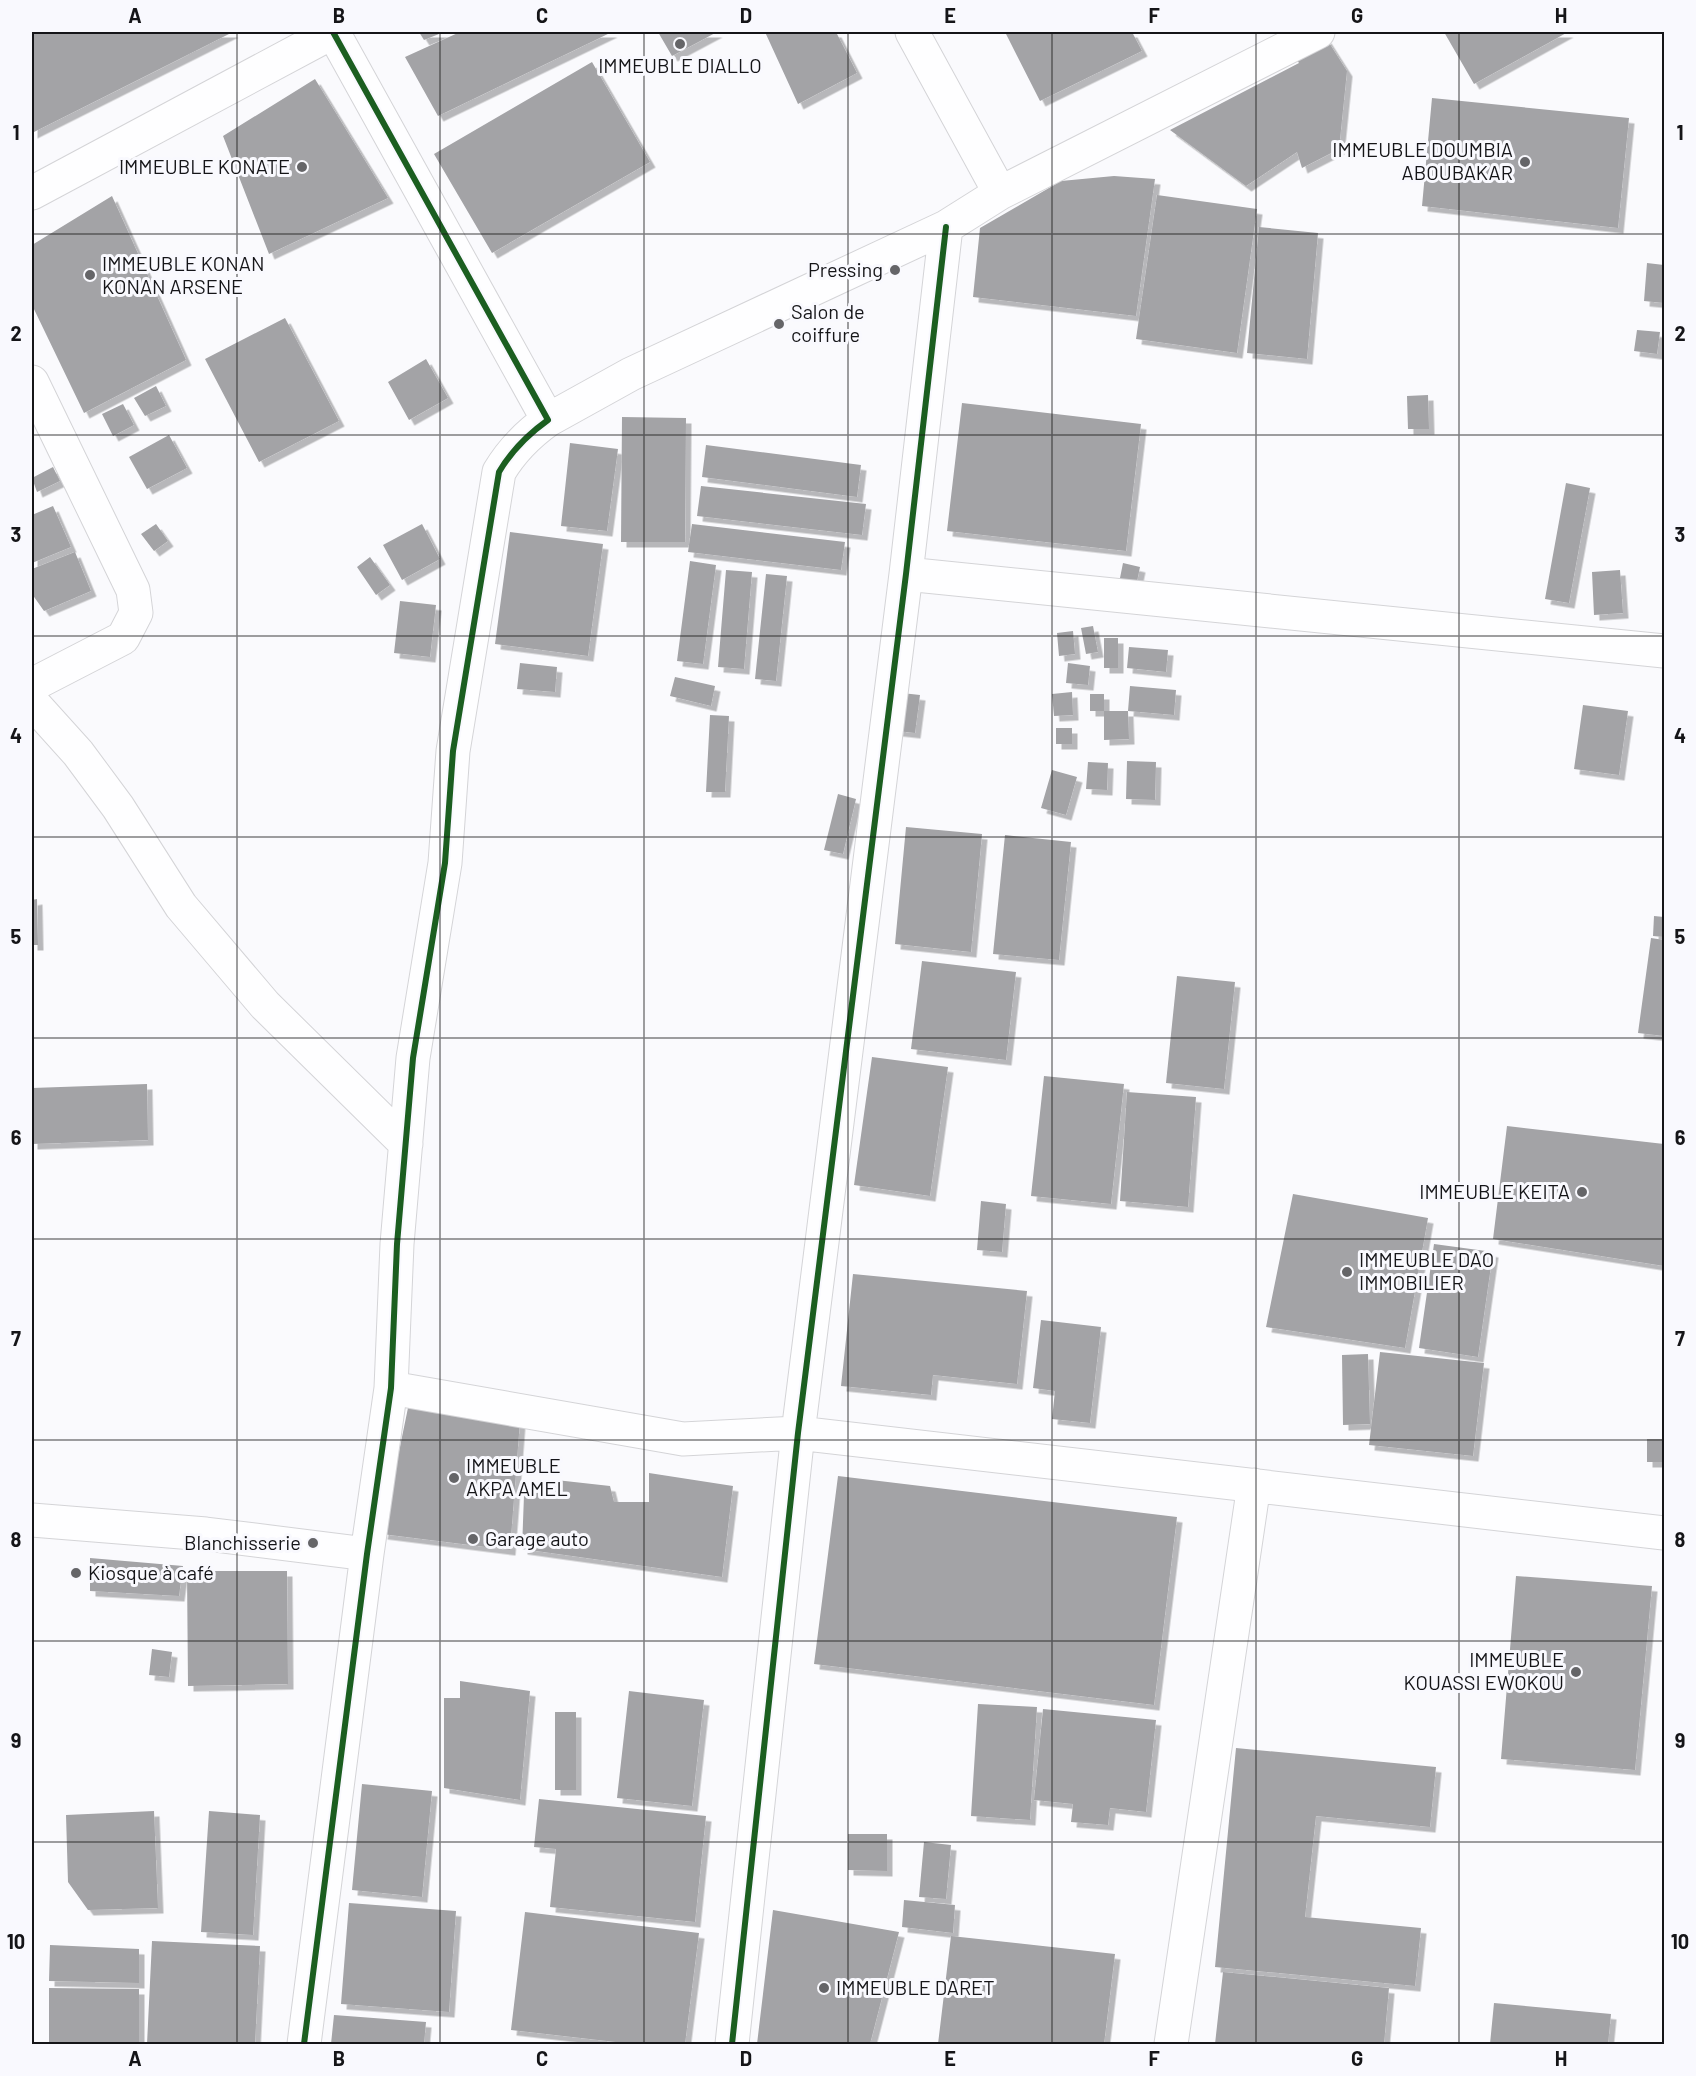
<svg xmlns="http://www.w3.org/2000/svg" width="1696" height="2076" font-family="Barlow,sans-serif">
<defs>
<filter id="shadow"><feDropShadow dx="5.5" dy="5.5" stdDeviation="0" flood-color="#0004"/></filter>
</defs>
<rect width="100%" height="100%" fill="#fafafd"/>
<path fill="#a3a3a6" filter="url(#shadow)" d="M32,32H233L32,133Z
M419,32H444L424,40Z
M460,32H612L438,116L405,57Z
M658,32H717L672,56Z
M765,32H836L857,73L798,104Z
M1005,32H1132L1142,51L1040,101Z
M1444,32H1568L1474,84Z
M1326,38L1347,71L1339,149L1302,168L1297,152L1246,186L1170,130L1299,63L1294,56Z
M592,62L650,162L492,253L434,154Z
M315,79L388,198L269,254L223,136Z
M1432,98L1629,118L1618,228L1422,206Z
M1114,176L1155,179L1136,316L973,297L980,228L1061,181Z
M1157,195L1257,209L1237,353L1136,339Z
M112,196L186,360L84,413L32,305V245Z
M1259,227L1318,233L1307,359L1247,353Z
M1647,263L1664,265V303L1644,301Z
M285,318L339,421L259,462L205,359Z
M1637,330L1660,332L1657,354L1634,351Z
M426,359L448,398L409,420L388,382Z
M156,386L166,406L145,416L134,398Z
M1428,395L1429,429H1408L1407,396Z
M962,403L1141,424L1126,551L947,531Z
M123,404L134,425L113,436L102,414Z
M622,417L686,418L685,542H621Z
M169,435L187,468L147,489L129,457Z
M570,443L618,449L607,531L561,526Z
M706,445L861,465L857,497L702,477Z
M53,467L60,481L37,492L32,478Z
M1566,483L1590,488L1569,603L1545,599Z
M701,486L866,504L862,535L697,516Z
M53,506L71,547L32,563V515Z
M156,524L168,541L154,551L141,534Z
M422,524L440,559L402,580L383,545Z
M692,524L845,542L841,570L688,552Z
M510,532L603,544L588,656L495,644Z
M75,552L91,591L44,611L32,594V569Z
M370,557L390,585L376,595L357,567Z
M690,561L716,565L703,664L677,661Z
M1123,563L1140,567L1136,586L1119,583Z
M726,570L752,572L744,669L718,667Z
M1620,570L1623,613L1594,615L1592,572Z
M766,574L787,576L776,681L755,679Z
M400,601L436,605L430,657L394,653Z
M1093,626L1098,652L1086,654L1081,628Z
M1073,631L1075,654L1059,656L1057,633Z
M1104,638H1118V668H1104Z
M1129,647L1168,650L1166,672L1127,668Z
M520,663L557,667L555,692L517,689Z
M1068,663L1090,666L1088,685L1066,683Z
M675,677L715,686L711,706L670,696Z
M1130,686L1176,690L1174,715L1128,711Z
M1072,692L1073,715L1054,716L1052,694Z
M902,693L920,695L915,733L897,731Z
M1090,694H1104V711H1090Z
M1583,705L1628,711L1619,775L1574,769Z
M1104,711H1128L1129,739L1104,740Z
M710,715L729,716L725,792H706Z
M1056,728H1072V744H1056Z
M1127,761L1156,762L1155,800L1126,799Z
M1088,762L1108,763L1107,790L1086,789Z
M1052,770L1077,777L1066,815L1041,808Z
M838,794L856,799L843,854L824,850Z
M906,827L982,834L971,952L895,944Z
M1005,835L1071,842L1059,960L993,954Z
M37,899L38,945H32V900Z
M1654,916L1664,917V937L1653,936Z
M1651,938L1664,940V1036L1638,1033Z
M922,961L1016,972L1006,1060L911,1049Z
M1177,976L1235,982L1224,1089L1166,1083Z
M872,1057L948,1067L930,1196L854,1185Z
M1044,1076L1124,1084L1111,1204L1031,1196Z
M147,1084L148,1140L32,1144V1088Z
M1127,1092L1196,1097L1188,1207L1120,1201Z
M1507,1126L1664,1144V1266L1493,1239Z
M1293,1194L1428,1218L1405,1348L1266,1327Z
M981,1201L1006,1204L1002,1252L977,1250Z
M1434,1244L1493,1252L1478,1357L1419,1348Z
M853,1274L1027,1291L1017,1384L933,1375L931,1395L841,1386Z
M1041,1320L1101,1327L1090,1423L1052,1419L1055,1391L1033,1388Z
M1380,1352L1484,1363L1473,1456L1369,1445Z
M1368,1354L1370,1424L1343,1425L1342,1355Z
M409,1403L520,1421L510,1550L382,1534Z
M1647,1439H1664V1462H1647Z
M649,1473L733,1486L722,1577L522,1549L524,1495L546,1491L556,1480L610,1486L614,1502H649Z
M838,1476L1177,1517L1154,1705L814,1664Z
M90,1558L183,1566L179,1596L90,1591Z
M187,1571H287L288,1684L188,1686Z
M1516,1576L1652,1586L1635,1770L1501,1759Z
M152,1649L172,1652L169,1677L149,1675Z
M460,1681L530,1691L520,1800L444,1788V1698H460Z
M629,1691L704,1700L692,1806L617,1798Z
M978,1704L1037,1707L1030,1820L971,1816Z
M1043,1709L1156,1720L1146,1812L1110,1808L1108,1825L1071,1822L1073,1804L1034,1800Z
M555,1712H576V1790H555Z
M1236,1748L1436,1767L1430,1827L1316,1816L1305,1917L1421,1928L1415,1986L1215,1967Z
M362,1784L432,1791L422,1897L352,1890Z
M539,1799L706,1816L695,1922L550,1907L556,1849L534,1847Z
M154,1811L158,1908L88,1910L68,1882L66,1815Z
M209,1811L260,1815L253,1935L201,1932Z
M848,1834H887V1871L848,1870Z
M924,1842L951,1845L946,1899L919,1897Z
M904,1900L955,1905L953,1933L902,1927Z
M349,1903L456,1911L449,2012L341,2004Z
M773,1910L899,1932L870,2044H757Z
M525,1912L699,1933L685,2044H633L511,2030Z
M951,1936L1115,1954L1104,2044H938Z
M152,1941L260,1946L255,2044H147Z
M50,1945L139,1949V1983L49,1981Z
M1223,1972L1389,1988L1384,2044H1215Z
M49,1988L139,1989V2044H49Z
M1494,2003L1611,2014L1608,2044H1490Z
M334,2015L426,2022L424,2044H331Z"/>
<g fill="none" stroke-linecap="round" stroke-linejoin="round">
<g stroke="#d4d4d7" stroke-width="35">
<path id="street" d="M912,32L1000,193
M32,193L333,32
M32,382L133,590L136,613L123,638L32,685
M548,420L631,374L946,227L1000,193L1318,32
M906,574L1664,651
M32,702L78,753L118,807L181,906L265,1005L406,1144
M391,1388L683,1439L798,1433L1664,1533
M32,1520L206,1534L367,1554
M304,2044L367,1554L391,1388L397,1244L413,1058L445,863L453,751L499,472C512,450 527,435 548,420L333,32
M732,2044L798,1433L906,574L946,227
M1171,2044L1254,1485"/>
</g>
<use href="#street" stroke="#fefeff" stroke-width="33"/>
<g stroke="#f9f9fe" stroke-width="10">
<path id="cycleway" d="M304,2044L367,1554L391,1388L397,1244L413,1058L445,863L453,751L499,472C512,450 527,435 548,420L333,32
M732,2044L798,1433L906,574L946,227"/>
</g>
<use href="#cycleway" stroke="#1b5e20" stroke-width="6"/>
</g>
<path fill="none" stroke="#151518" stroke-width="1.5" stroke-opacity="0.55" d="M237,32V2044M440,32V2044M644,32V2044M848,32V2044M1052,32V2044M1256,32V2044M1459,32V2044M32,234H1664M32,435H1664M32,636H1664M32,837H1664M32,1038H1664M32,1239H1664M32,1440H1664M32,1641H1664M32,1842H1664"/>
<g fill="#656568" stroke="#f9f9fe" stroke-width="2">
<circle cx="680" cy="44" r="6"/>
<circle cx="1525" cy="162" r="6"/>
<circle cx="302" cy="167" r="6"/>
<circle cx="895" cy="270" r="6"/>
<circle cx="90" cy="275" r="6"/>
<circle cx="779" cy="324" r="6"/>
<circle cx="1582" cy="1192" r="6"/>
<circle cx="1347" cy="1272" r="6"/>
<circle cx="454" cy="1478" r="6"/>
<circle cx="473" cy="1539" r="6"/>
<circle cx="313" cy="1543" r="6"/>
<circle cx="76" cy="1573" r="6"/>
<circle cx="1576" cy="1672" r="6"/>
<circle cx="824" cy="1988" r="6"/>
</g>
<g text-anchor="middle" stroke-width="6" stroke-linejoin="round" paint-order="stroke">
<g font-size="20" fill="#151518" stroke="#f9f9fe" text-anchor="start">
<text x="680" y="73" text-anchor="middle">IMMEUBLE DIALLO</text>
<text x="1513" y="157" text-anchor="end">IMMEUBLE DOUMBIA<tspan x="1513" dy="23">ABOUBAKAR</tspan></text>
<text x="290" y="174" text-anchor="end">IMMEUBLE KONATE</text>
<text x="102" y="271">IMMEUBLE KONAN<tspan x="102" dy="23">KONAN ARSENE</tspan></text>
<text x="883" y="277" text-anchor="end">Pressing</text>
<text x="791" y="319">Salon de<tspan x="791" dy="23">coiffure</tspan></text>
<text x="1570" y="1199" text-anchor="end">IMMEUBLE KEITA</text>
<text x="1359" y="1267">IMMEUBLE DAO<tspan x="1359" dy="23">IMMOBILIER</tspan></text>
<text x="466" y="1473">IMMEUBLE<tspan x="466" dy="23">AKPA AMEL</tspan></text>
<text x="485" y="1546">Garage auto</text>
<text x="301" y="1550" text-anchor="end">Blanchisserie</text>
<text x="88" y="1580">Kiosque à café</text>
<text x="1564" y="1667" text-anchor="end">IMMEUBLE<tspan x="1564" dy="23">KOUASSI EWOKOU</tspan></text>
<text x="836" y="1995">IMMEUBLE DARET</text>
</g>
</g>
<rect width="1696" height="2076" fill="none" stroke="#f9f9fe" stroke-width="66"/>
<rect x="33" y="33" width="1630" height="2010" fill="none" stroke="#151518" stroke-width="2"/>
<g font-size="20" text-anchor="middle" font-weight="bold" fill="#151518">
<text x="135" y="23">A</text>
<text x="339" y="23">B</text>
<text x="542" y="23">C</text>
<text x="746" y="23">D</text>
<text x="950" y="23">E</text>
<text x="1154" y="23">F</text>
<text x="1357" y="23">G</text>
<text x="1561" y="23">H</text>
<text x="16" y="140">1</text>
<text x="1680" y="140">1</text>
<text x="16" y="341">2</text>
<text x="1680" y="341">2</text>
<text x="16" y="542">3</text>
<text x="1680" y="542">3</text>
<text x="16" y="743">4</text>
<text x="1680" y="743">4</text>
<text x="16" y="944">5</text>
<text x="1680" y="944">5</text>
<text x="16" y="1145">6</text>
<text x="1680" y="1145">6</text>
<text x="16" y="1346">7</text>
<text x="1680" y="1346">7</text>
<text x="16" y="1547">8</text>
<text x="1680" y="1547">8</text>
<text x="16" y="1748">9</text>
<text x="1680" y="1748">9</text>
<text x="16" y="1949">10</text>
<text x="1680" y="1949">10</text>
<text x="135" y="2066">A</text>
<text x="339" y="2066">B</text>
<text x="542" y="2066">C</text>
<text x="746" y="2066">D</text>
<text x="950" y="2066">E</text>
<text x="1154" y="2066">F</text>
<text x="1357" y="2066">G</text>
<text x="1561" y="2066">H</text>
</g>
</svg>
